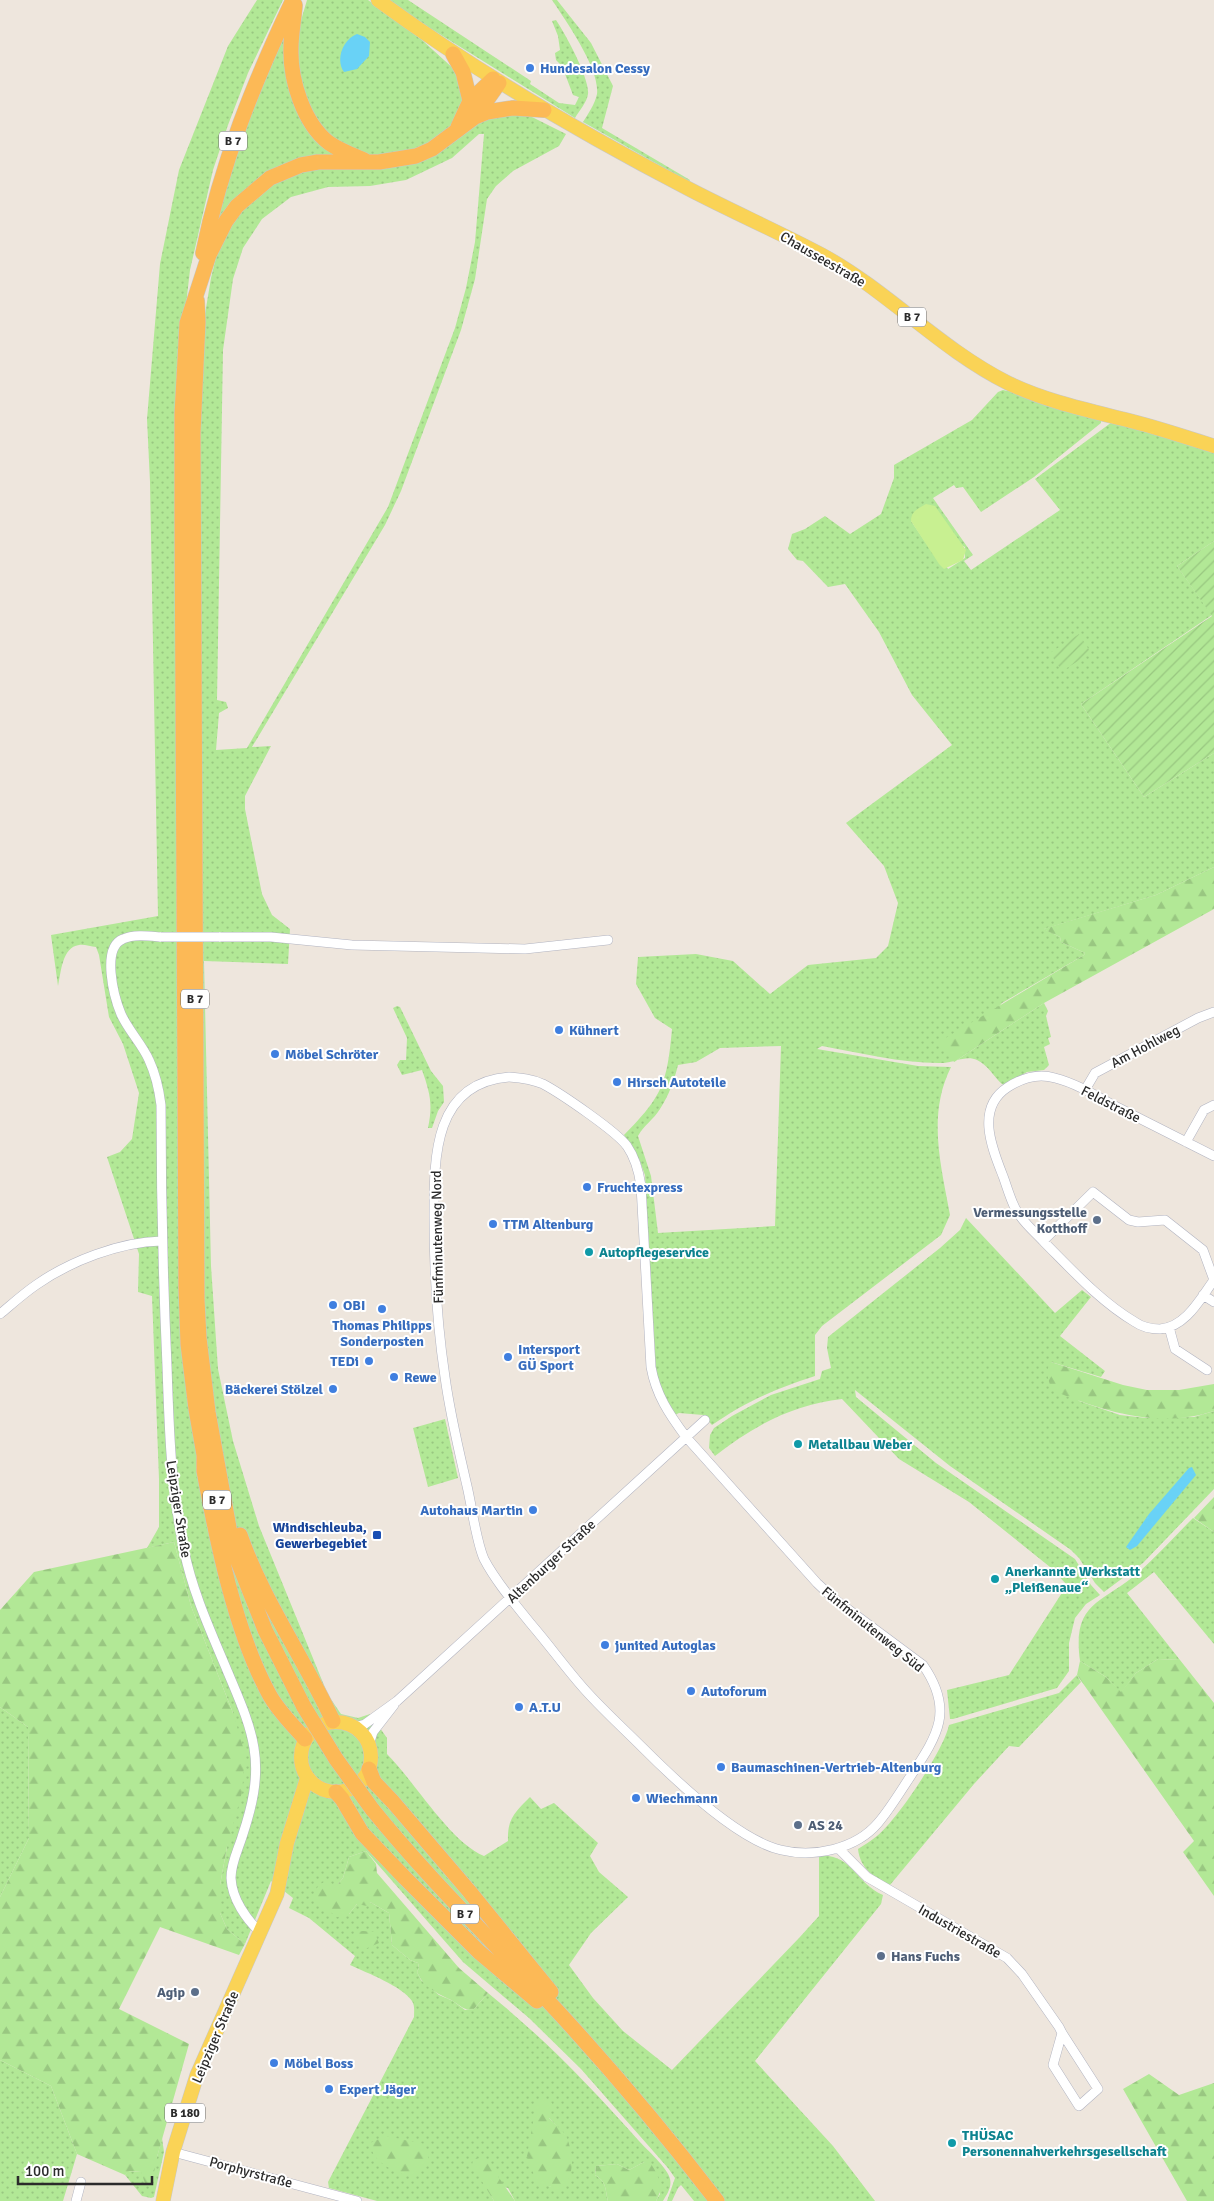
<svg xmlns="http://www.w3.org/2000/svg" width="1214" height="2201" font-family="Signika,sans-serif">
<defs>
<pattern id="grass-dots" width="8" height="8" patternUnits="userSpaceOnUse" patternTransform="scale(1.25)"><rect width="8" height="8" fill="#b2e896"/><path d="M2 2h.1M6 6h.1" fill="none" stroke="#99c781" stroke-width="1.8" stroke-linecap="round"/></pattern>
<pattern id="forest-firs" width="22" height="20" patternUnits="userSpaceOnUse" patternTransform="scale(1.25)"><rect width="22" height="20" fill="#b2e896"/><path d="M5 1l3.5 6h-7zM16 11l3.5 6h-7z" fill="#99c781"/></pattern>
<pattern id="garden-furrows" width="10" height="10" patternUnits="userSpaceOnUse" patternTransform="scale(1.25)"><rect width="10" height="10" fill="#b2e896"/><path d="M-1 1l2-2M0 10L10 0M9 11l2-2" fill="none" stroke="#99c781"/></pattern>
</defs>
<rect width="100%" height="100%" fill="#eee6dd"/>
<path fill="url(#grass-dots)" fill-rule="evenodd" d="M257,0H283L248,73L228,125L213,170L190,270L179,365L199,466L204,320L211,278L218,249L235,214L265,187L318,166L377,168L498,114L530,116L566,134L559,146L513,171L496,186L487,199L475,279L461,330L401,491L385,525L252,747L271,746L245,796V809L262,894L272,915L290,929L288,964L204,961L211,1266L218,1369L233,1441L259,1526L328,1695L341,1714L358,1718L370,1714L387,1738V1754C415,1782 450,1842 484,1856L508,1841C507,1819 515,1812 530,1797L541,1809L554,1803L598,1843L590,1856L599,1872L628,1897L591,1933L569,1965L593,1998L623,2031L672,2070L799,1938L819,1916V1856C852,1853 855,1883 883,1895L881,1904L755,2061L833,2146L875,2201H694L681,2185L678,2188L672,2201H667L675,2178L668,2168L581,2069L529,2018L463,1962L366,1851L349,1857L343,1878L338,1884H332L349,1914L357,1904L370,1902L389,1913L392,1945L410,1960L418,1963L419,1968L417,1972L421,1980L439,1995L453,2001L465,2010L474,2009L488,1993C546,2040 590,2086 639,2141C647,2150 668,2168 670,2179C672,2187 667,2194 663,2201H656L660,2194L644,2162L629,2170L617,2164L596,2166L595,2175C607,2182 605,2189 608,2201H515L508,2188L484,2183L494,2201H377L329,2188L328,2182L414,2017C414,2011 415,2006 412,2001C402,1986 367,1973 350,1965L355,1956L309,1918L289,1908L293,1898L271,1881L245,1944L227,1929L220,1913V1885L227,1847L233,1713L191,1606L174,1542L147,1548L159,1527V1479L152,1296L138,1292L139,1254L107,1157L120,1152L132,1139L139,1093L123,1044L109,1017L99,955L96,947C91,947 84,944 79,945C62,947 61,973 58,986L51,935L158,916L150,482L147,419L160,264L179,170L228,46ZM479,134H484L475,242L466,288L455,328L388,507L247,748L216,750L219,713L228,708L226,702L217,700L223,350L233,279L243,248L262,219L291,197L328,187L370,186L406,180L452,158ZM543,2099L549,2118L565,2135L551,2187L547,2185Z
M307,0H368L422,40L455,70L465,90L457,122L421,148L377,157L361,154L345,147L325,131L313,116L300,88L297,34Z
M389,0H408L531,81L530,84L559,103L575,105L579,97L573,95L562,66L556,60L555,53L560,50L558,36L552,21L556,20C565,33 590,79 588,94C587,102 579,111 575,118L412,17Z
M552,0H557L591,43L613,86L602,128L690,180L689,182L583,122C588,114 595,104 597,94C600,69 566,21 552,0Z
M285,33L288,69L338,158L299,162L222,220L218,219L239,142Z
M1008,388L1101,418V423L1034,477L981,512L963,487L956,488L954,485L933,498L973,555L964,561L971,570L1060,510L1035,479L1112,422L1214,450V541L1177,566L1212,615L1081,704L1144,797L1214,753V867L1156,895L1044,929L1060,937L1061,942L1085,953L1084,955L1002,1003L954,1062L1044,1003L1048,1011L1046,1016L1051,1037L1048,1038L1050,1044L1044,1047L1049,1065L1044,1070L1027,1072L1005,1085L1002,1084C994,1077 988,1065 977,1060C967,1055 954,1062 944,1063C904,1064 861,1053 822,1046L817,1049L918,1066L951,1067C927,1115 941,1165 950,1215L941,1235L822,1326L815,1335V1376C775,1389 747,1401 712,1425L703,1415L679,1413L675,1415L662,1394L656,1374L645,1175L639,1159L624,1135C663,1096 667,1083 672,1029L655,1018L636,984L638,957L696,954L733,961L770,994L808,965L876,958L888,946L898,903L884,866L846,823L952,745L912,695L879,632L845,584L828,587L803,561L797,560L788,549L792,534L805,529L825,516L850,534L881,514L894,478V465L972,420L998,392L1003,390L1007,391ZM911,521L965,547V558L948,569L926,543ZM781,1046L775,1226L658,1233L651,1176L638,1136C644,1125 654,1119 660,1109C669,1095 674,1081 678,1065L696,1062L720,1048Z
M397,1006L400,1007L431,1071L443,1086L444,1102L438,1111L432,1128H428C433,1104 430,1093 422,1070L402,1075L397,1065L400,1060H406L407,1038L393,1008Z
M966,1218L1055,1313L1082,1290L1091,1297L1060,1336L1105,1371L1101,1377L1051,1362L1079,1401L1120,1415L1146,1418L1194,1417L1214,1411V1489L1143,1563L1104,1592L1095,1583L1079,1558L1071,1550L950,1466L855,1390L856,1397L936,1463L1075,1559L1091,1585L1100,1595L1086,1604L1075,1618L1069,1643V1671L1057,1688L953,1719H950L947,1690L1009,1675L1067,1585L1050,1567L969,1502L899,1459L842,1399C794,1404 753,1426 715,1456L709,1448L710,1435L714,1428L732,1416L771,1395L820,1379L822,1371L831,1368L827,1348L828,1337L940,1248L960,1230Z
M445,1419L458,1478L428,1487L413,1428Z
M1193,1518L1214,1532V1644L1154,1572L1127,1593L1180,1660L1158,1659L1136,1673L1121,1693L1106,1677L1080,1661C1072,1602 1101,1604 1138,1573C1157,1556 1175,1536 1193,1518Z
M1077,1675L1081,1682L1019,1747L1009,1746L974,1784L890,1885C874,1878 860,1868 858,1849C864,1845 871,1841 877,1836C897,1820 944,1750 949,1725L1059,1693Z
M0,1707L28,1727L29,1838L0,1897Z
M0,2060L51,2086L77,2154L63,2201H0Z
M162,2138L164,2152L154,2197L151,2198L142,2196L125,2175L128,2171L141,2172L157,2157Z"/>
<path fill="url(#forest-firs)" d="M1214,867V909L1044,1003L954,1062L939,1042L1084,955L1085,953L1061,942L1060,937L1043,929L1156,895Z
M1051,1362L1123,1385L1147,1390H1179L1214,1384V1411C1159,1429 1104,1412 1052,1390C1048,1380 1045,1370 1051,1362Z
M1214,1497V1532L1194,1518Z
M174,1542L191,1606L233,1713L245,1754L242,1792L227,1847L220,1885V1913L227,1929L245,1944L239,1955L160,1927L119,2009L189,2044L157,2157L153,2178L148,2185L145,2183L141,2172L129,2171L125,2175L77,2154L51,2086L0,2060V1897L29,1838L28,1727L0,1707V1610L34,1572Z
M1158,1659L1180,1660L1214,1703V1896L1183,1852L1194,1841L1077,1675L1080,1661L1106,1677L1121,1692L1136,1673Z
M366,1851L376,1864L377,1873L459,1968L488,1993L474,2009C464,2012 459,2004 451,2000C437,1993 424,1988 417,1972L419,1968L418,1963L410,1960L392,1945L389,1913L370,1902L367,1906L357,1904L349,1914L337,1917L313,1899C314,1889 319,1884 328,1880L332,1884H338L343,1878L349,1857Z
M363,1931L374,1932L379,1943L365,1949L357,1944L352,1936L356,1932Z
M1149,2074L1179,2095L1214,2083V2201H1187L1123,2089Z
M543,2099L552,2103L549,2118C554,2124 563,2130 566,2136C575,2155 575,2183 556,2194L551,2187L537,2183L527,2156L536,2106L538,2102Z
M386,2136L424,2144L430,2163L423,2170L411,2177C394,2171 372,2163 370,2143Z
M477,2158L486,2159L515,2201H494L472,2165L473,2160Z
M644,2162L651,2164C659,2176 664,2188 656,2201H608C605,2189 607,2182 595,2175L596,2166L617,2164L629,2170Z"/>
<path fill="url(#garden-furrows)" d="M1214,541V753L1144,797L1081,704L1212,616L1177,566Z
M1079,634L1091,653L1062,671L1050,653Z"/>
<path fill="#c8f091" d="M926,504L935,506L966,550L963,560L944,569L939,564L911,521C911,511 918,509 926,504Z"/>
<path fill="#69d2f6" d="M357,34L365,37L370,42L369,56L357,69L344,72C335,60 343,39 357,34Z
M1192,1467L1196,1475L1137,1546L1130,1550L1126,1547L1149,1514L1189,1468Z"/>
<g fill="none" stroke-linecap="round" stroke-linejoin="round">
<g stroke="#b1b3c0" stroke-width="10">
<path id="minor" d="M161,937C149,936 134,934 123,939C101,948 114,997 121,1014C128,1030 142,1044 149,1060C156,1075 159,1089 161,1105C161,1192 163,1279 167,1366C169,1428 171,1490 184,1550C193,1594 212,1634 229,1675C239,1699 250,1723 254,1748C259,1779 252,1807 242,1837C238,1850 231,1863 231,1878C232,1899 246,1919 261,1933
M219,937H271L352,945L525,949L608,940
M509,1077C521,1078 532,1079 543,1084C560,1093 616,1131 627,1146C636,1159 639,1172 641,1186L651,1367C656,1395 669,1414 686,1437L817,1583L833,1598L923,1665C955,1711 937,1736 910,1777C900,1792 890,1809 878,1823C856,1849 814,1858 781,1850C738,1840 675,1780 643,1748C624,1729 604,1711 586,1691C567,1670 550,1646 531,1624C515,1604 496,1582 484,1559C476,1541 472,1507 467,1486C459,1451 450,1414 445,1377C437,1324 434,1270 434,1217C434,1158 433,1083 509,1077Z
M1085,1090L1095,1073L1198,1018L1214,1012
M1186,1142L1204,1110L1214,1105
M1214,1156C1180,1139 1147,1122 1113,1105C1095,1095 1075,1083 1055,1078C1039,1073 1022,1078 1008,1087C975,1108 992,1148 1003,1176C1007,1187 1010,1198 1015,1208C1022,1222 1034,1231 1044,1242C1072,1270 1101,1302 1135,1322C1142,1327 1151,1329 1160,1329C1186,1327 1200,1299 1214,1280
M1043,1241L1093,1192L1129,1220L1138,1222L1165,1220L1203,1250L1214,1280
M1203,1295L1214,1302
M0,1314C12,1304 23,1294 36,1285C70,1261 120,1242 161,1241
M1169,1327L1175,1349L1207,1370
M355,1727L365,1724L397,1701L705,1420
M369,1745L373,1732L394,1705
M839,1849L867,1877L1007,1958L1022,1974L1059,2027L1062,2033L1098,2089L1079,2106L1053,2065L1062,2033
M173,2152L357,2201
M76,2201L81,2182"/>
</g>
<g stroke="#c8c8c8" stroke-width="15">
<path id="primary" d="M378,0C476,72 581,133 689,189C733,212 779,232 822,255C888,291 940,349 1008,383C1045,401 1087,410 1127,420C1156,427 1185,437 1214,446
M301 1757a35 35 0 1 1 70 0a35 35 0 1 1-70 0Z
M163,2201L173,2152L197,2075L277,1894L287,1843L307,1778"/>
</g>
<g stroke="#c8c8c8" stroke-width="16">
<path id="trunk" d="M295,5C294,20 291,34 291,48C290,79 303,123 329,143C339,150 352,155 364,160
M453,54L463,72L470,101
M475,117L499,83
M458,127L470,101L493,79
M203,253C221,164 254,82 293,0
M197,301L198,322L193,433L197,1300L199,1338L208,1412L232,1544
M240,1535C263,1601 304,1658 333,1721
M228,1536L265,1630L304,1707
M305,1739C293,1725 278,1711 269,1694C235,1631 217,1542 204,1471V1455L196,1409L188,1344L186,1287L182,510V414L187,323L209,255L226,221L237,206L270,178L301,165L318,162H379L416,156L432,149L475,117L487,112L513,108L544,110
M369,1769L374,1782L393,1802L469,1891L551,1992
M336,1792L342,1799L362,1833L405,1878L479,1952L537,2001
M372,1809C431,1882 498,1946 561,2015C616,2075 668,2137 717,2201"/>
</g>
<use href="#minor" stroke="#fff" stroke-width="9"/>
<use href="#primary" stroke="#fad356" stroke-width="14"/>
<use href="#trunk" stroke="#fcb956" stroke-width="15"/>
<g stroke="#b1b3c0" stroke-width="10" stroke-linecap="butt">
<path id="minor-bridge" d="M161,937H219"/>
</g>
<g stroke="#c8c8c8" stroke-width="16" stroke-linecap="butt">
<path id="trunk-bridge" d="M304,1707L336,1759L372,1809"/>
</g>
<use href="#minor-bridge" stroke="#fff" stroke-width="9"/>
<use href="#trunk-bridge" stroke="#fcb956" stroke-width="15"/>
</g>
<g fill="#3f7fe0" stroke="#fff" stroke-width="2">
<circle cx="530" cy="68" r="5"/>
<circle cx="559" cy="1030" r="5"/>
<circle cx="275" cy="1054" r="5"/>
<circle cx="617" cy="1082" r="5"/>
<circle cx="587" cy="1187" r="5"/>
<circle cx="493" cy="1224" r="5"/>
<circle cx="333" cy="1305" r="5"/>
<circle cx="382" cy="1309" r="5"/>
<circle cx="508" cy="1357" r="5"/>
<circle cx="369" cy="1361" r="5"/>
<circle cx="394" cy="1377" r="5"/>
<circle cx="333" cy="1389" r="5"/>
<circle cx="533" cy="1510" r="5"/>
<circle cx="605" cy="1645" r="5"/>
<circle cx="691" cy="1691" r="5"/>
<circle cx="519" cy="1707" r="5"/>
<circle cx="721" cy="1767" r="5"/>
<circle cx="636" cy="1798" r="5"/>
<circle cx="274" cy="2063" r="5"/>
<circle cx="329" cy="2089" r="5"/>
</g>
<g fill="#5c6f8a" stroke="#fff" stroke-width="2">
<circle cx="1097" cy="1220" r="5"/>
<circle cx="798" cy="1825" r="5"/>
<circle cx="881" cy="1956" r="5"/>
<circle cx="195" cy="1992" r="5"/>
</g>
<g fill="#0f9aa8" stroke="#fff" stroke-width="2">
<circle cx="589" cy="1252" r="5"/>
<circle cx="798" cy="1444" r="5"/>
<circle cx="995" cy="1579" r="5"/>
<circle cx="952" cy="2143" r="5"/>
</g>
<rect fill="#1a4fb4" stroke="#fff" stroke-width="2" x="372" y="1530" width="10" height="10" rx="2.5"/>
<g text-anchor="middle" stroke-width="4" stroke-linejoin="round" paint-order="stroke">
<g fill="#fff" stroke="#6b6b6b" stroke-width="1">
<rect x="219" y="131.5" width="28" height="19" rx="4"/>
<rect x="898" y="307.5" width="28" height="19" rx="4"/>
<rect x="181" y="989.5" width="28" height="19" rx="4"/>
<rect x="203" y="1490.5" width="28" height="19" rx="4"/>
<rect x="451" y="1904.5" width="28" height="19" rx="4"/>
<rect x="165" y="2103.5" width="40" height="19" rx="4"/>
</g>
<g font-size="12" font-weight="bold" fill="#2b2b2b">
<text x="233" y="145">B 7</text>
<text x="912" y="321">B 7</text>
<text x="195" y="1003">B 7</text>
<text x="217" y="1504">B 7</text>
<text x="465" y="1918">B 7</text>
<text x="185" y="2117">B 180</text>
</g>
<g font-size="14" font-weight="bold" fill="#366cbe" stroke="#fff" text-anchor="start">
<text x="540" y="73">Hundesalon Cessy</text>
<text x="569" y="1035">Kühnert</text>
<text x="285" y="1059">Möbel Schröter</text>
<text x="627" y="1087">Hirsch Autoteile</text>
<text x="597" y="1192">Fruchtexpress</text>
<text x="503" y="1229">TTM Altenburg</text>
<text x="343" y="1310">OBI</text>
<text x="382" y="1330" text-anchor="middle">Thomas Philipps<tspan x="382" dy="16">Sonderposten</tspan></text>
<text x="518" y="1354">Intersport<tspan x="518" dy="16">GÜ Sport</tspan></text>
<text x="359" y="1366" text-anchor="end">TEDi</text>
<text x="404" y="1382">Rewe</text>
<text x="323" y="1394" text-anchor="end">Bäckerei Stölzel</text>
<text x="523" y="1515" text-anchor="end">Autohaus Martin</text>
<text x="615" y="1650">junited Autoglas</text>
<text x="701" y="1696">Autoforum</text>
<text x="529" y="1712">A.T.U</text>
<text x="731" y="1772">Baumaschinen-Vertrieb-Altenburg</text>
<text x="646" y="1803">Wiechmann</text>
<text x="284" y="2068">Möbel Boss</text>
<text x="339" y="2094">Expert Jäger</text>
</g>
<g font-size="14" fill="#2b2b2b" stroke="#fff">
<text transform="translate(823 259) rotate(30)" y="5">Chausseestraße</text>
<text transform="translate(1145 1046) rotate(-28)" y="5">Am Hohlweg</text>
<text transform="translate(1111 1104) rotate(27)" y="5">Feldstraße</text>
<text transform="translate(437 1237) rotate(-91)" y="5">Fünfminutenweg Nord</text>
<text transform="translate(179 1509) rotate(81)" y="5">Leipziger Straße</text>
<text transform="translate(551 1561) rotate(-43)" y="5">Altenburger Straße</text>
<text transform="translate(873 1629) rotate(39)" y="5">Fünfminutenweg Süd</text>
<text transform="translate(960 1931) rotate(30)" y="5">Industriestraße</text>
<text transform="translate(215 2037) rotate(-67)" y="5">Leipziger Straße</text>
<text transform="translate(251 2172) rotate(15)" y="5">Porphyrstraße</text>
</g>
<g font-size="14" font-weight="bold" fill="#4e5e75" stroke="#fff" text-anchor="end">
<text x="1087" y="1217">Vermessungsstelle<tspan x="1087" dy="16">Kotthoff</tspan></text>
<text x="808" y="1830" text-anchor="start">AS 24</text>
<text x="891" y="1961" text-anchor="start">Hans Fuchs</text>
<text x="185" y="1997">Agip</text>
</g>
<g font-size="14" font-weight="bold" fill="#0d838f" stroke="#fff" text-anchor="start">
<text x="599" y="1257">Autopflegeservice</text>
<text x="808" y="1449">Metallbau Weber</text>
<text x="1005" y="1576">Anerkannte Werkstatt<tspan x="1005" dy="16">„Pleißenaue“</tspan></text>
<text x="962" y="2140">THÜSAC<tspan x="962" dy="16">Personennahverkehrsgesellschaft</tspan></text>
</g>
<g font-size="14" font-weight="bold" fill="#164399" stroke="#fff" text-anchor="end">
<text x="367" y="1532">Windischleuba,<tspan x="367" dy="16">Gewerbegebiet</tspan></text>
</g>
</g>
<path d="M18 2176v8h134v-8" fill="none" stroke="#2b2b2b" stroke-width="2.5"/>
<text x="25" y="2176" font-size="15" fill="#2b2b2b" stroke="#ffffff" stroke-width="4" paint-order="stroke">100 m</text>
</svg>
